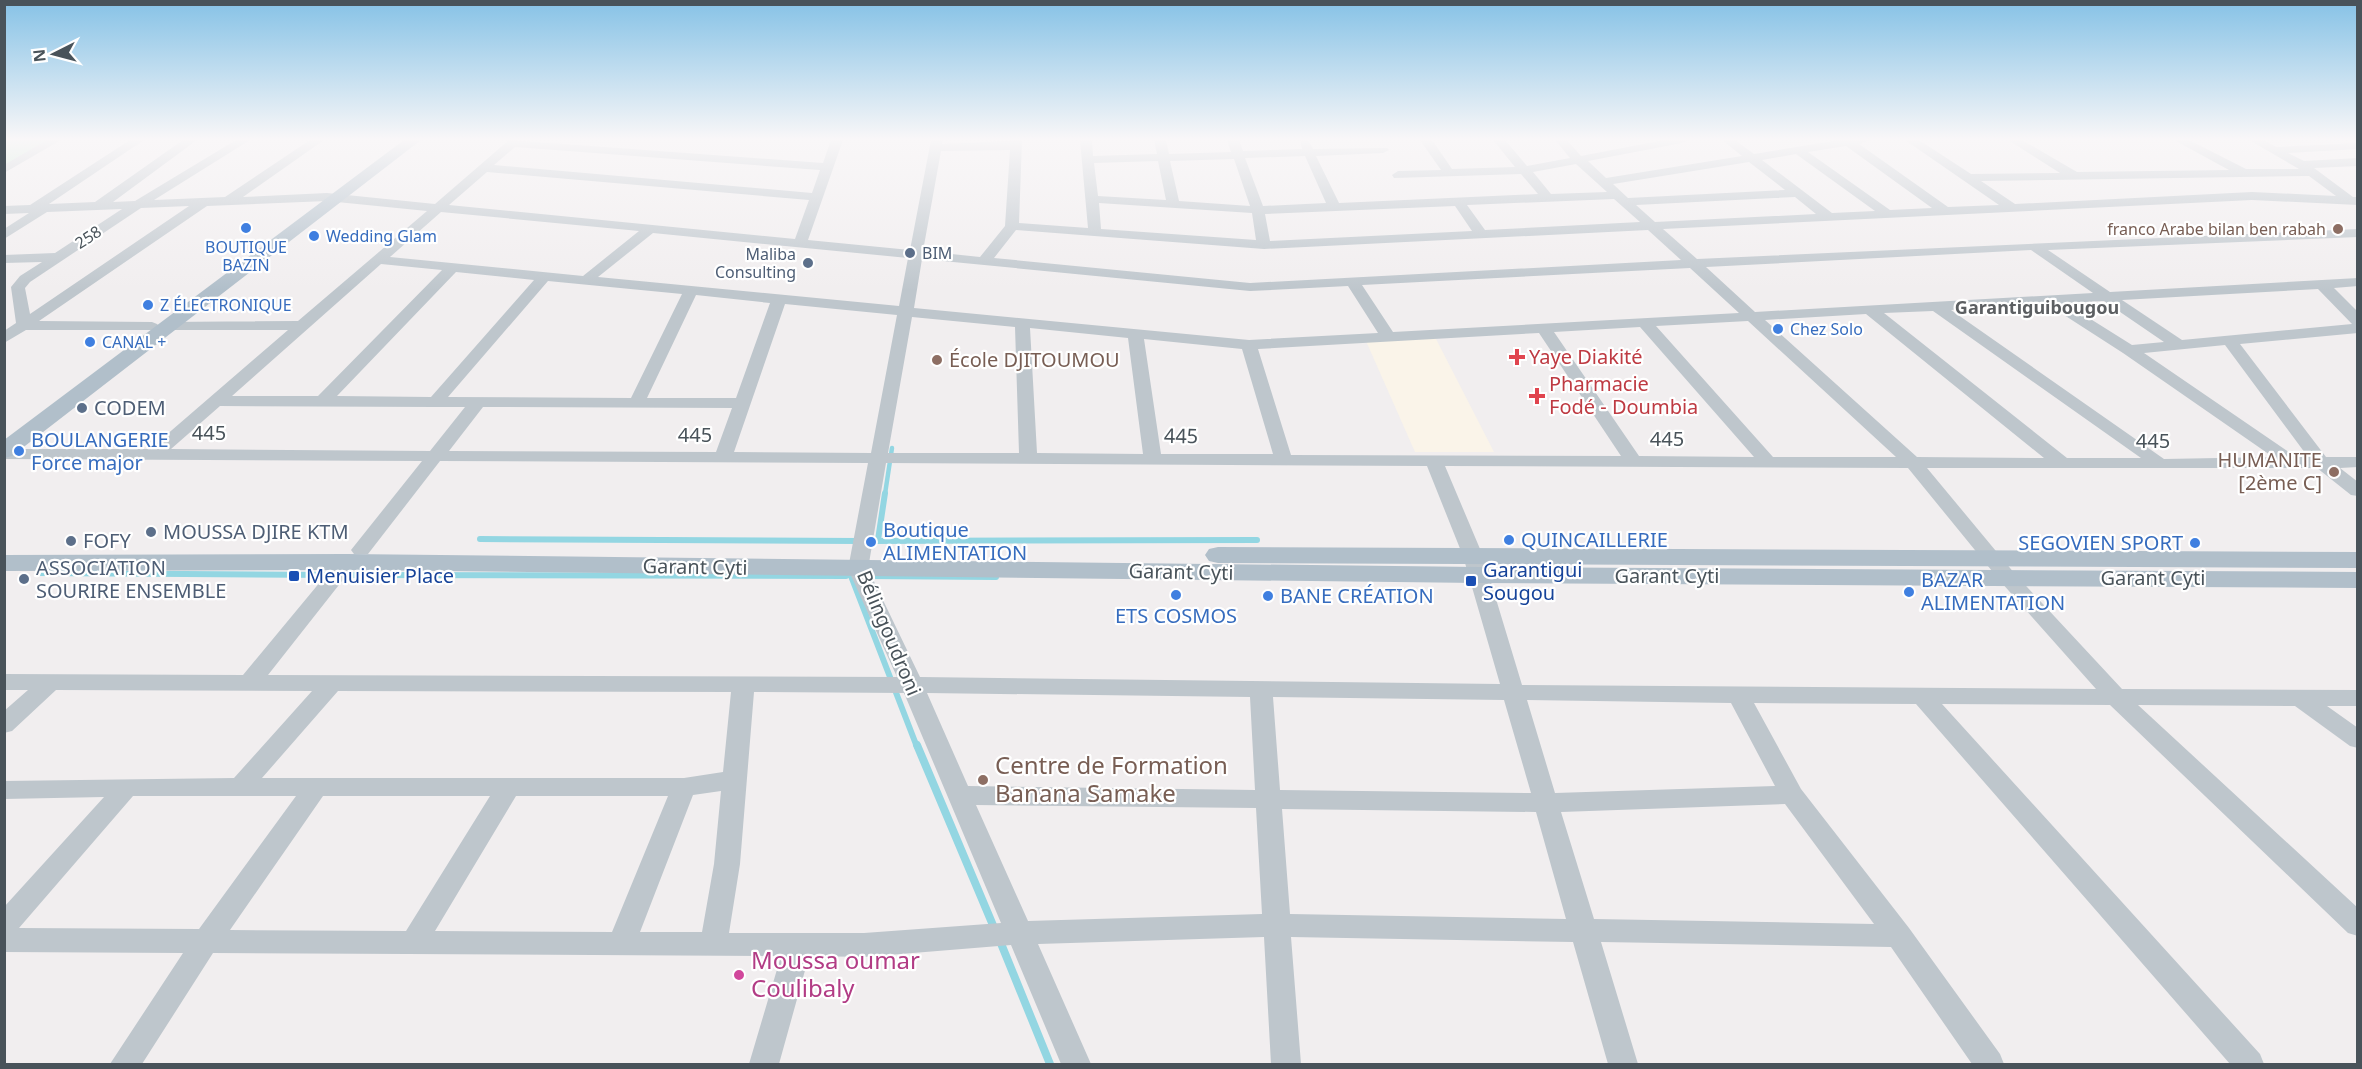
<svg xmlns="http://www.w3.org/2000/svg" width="2362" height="1069" font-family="'Noto Sans',sans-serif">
<rect width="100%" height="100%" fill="#f1eeef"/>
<path fill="#faf4e9" d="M1435,337L1494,452H1415L1366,341Z"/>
<path fill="#c1eacf" d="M5,140H48L5,166Z"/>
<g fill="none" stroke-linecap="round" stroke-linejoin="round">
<path stroke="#93d6e2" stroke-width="4.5" d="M885,494L892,448"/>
<path stroke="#93d6e2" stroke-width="6" d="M480,539L859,541
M878,540L885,493
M868,541L1257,540
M41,573L333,575
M342,575L846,576
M851,576L917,747
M867,576L996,577"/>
<path stroke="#93d6e2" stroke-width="8" d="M917,745L995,930
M1000,941L1050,1064"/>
<path fill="#bec6cc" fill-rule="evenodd" d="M47,140H61L4,173V165Z
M130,140H144L49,204L95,202L183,140H197L113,202L135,201L236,140H250L154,200L225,197L310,140H324L243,197L327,193L435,204L509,140L823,163L831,140H843L808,240L910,250L931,140H943L942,144L1022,140L1019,223L1088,228L1080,140H1092L1093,156L1157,154L1154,140H1166L1169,154L1231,152L1227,140H1239L1243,151L1302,149L1300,140H1308L1313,149L1387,148L1389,150L1383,153L1316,156L1339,203L1538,194L1521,174L1394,178L1392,175L1398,171L1441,170L1420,140H1432L1452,169L1515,167L1493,140H1505L1527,166L1570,158L1555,140H1567L1581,156L1664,140H1688L1682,143L1588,161L1606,178L1742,156L1722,140H1735L1754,154L1839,140H1870L1859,144L1948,207L1999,205L1905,140H1919L1971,174L2060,173L2008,140H2022L2077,172L2229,170L2174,140H2189L2246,169H2299L2249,140H2264L2276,147L2358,143V149L2288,153L2304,161L2358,158V166L2314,168L2353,197H2358V205L2252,200L1663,229L1697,259L2358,229V237L2048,250L2110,292L2358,278V286L2334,288L2358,312V333L2240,344L2326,457H2358V467L2340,468L2358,482V496L2351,495L2317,468H1927L2015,574L2122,689L2358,690V706H2327L2358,728V748L2350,746L2295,706L2138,705L2358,908V936L2348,933L2110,705L1942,704L2260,1054L2264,1064H2230L1916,704L1754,703L1801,789L1909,928L2000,1054L2004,1064H1972L1891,947L1601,942L1638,1064H1608L1573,942L1291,937L1301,1064H1271L1264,937L1038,944L1091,1064H1061L1011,945L864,957L809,956L779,1064H749L781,956L213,953L142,1064H110L183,953L4,952V907L104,797L4,799V781L234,778L312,691L56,690L12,731L4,733V711L28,690H4V674L243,675L340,558H354L357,562L268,675L897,677L848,569L868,463L440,461L368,554H354L351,550L422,461L4,459V449H150L288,330H171L163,325L166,322L298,321L427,211L327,201L207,206L39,321L152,322L157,324L160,327L157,330H26L4,343V331L16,323L11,287L20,276L42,262L4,263V255L55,253L122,209L47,212L4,239V229L29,213L4,214V206L30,205ZM1846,146L1932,208L1890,210L1808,152ZM515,147L820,170L812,193L494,165ZM1010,150L1005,226L980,257L923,251L941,151ZM1796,154L1875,211L1832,213L1762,160ZM1305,156L1326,203L1263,206L1245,158ZM1234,159L1250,206L1179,201L1170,161ZM1158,161L1166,200L1098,196L1094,163ZM1749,162L1785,190L1628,198L1613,184ZM1576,164L1607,192L1551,194L1533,172ZM487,172L809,200L795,239L449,205ZM2309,176L2336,196L2252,192L2015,204L1981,181ZM1795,197L1816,214L1655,222L1636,205ZM1614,199L1640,222L1485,230L1467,205ZM1099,203L1252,213L1256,240L1101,229ZM189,206L30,314L25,288L30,282L141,208ZM1455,206L1472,231L1270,241L1265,214ZM441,212L639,231L583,276L390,257ZM1016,230L1264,249L1648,230L1681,260L1250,283L994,258ZM653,233L908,258L899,306L598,277ZM2031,250L2093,293L1755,312L1706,267ZM922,259L1250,291L1348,286L1378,333L1249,340L914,308ZM381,264L442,270L318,396H232ZM1690,268L1739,313L1393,332L1362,285ZM456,272L534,280L431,397L337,396ZM548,281L682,294L631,398L448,397ZM2318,289L2352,324L2182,340L2122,300ZM696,295L770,303L736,398H647ZM2104,301L2164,342L2132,345L2065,303ZM785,304L897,315L871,453L734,452ZM2047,304L2123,353L2273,457L2164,459L1951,310ZM1933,311L2141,458H2067L1884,313ZM1866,314L2044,458L1917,457L1765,320ZM912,317L1015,327L1019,453H888ZM1748,321L1896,457H1773L1656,326ZM1640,327L1754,457L1639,456L1554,332ZM1030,328L1128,338L1143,454L1037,453ZM1539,333L1621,456L1291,455L1258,349ZM1144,339L1242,349L1273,454H1161ZM2225,345L2308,457H2296L2144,353ZM220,406L435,407H465L430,451L171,449ZM483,407L732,408L716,452L449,451ZM886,463L1427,466L1463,556L1500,684L920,677L868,569ZM1445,466L1908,468L2001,582L2096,689L1522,685L1483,556ZM338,691L731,692L723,772L684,778H262ZM754,692L904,693L1001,923L864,933H729L740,864ZM927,693L1250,697L1255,790L968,786ZM1273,697L1504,700L1531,793L1280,790ZM1527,700L1731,703L1775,786L1555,793ZM721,791L714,864L702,932H640L693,795ZM133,796H296L199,929L19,928ZM323,796H490L406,931L230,930ZM516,796H668L612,932L435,931ZM1785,804L1874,924L1594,919L1561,812ZM976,805L1256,808L1262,914L1028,921ZM1282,809L1536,812L1566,919L1290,914Z"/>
<path fill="#b1bfca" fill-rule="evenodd" d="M404,140H421L12,456L4,458V440Z
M1218,547L2358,552V568L1218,563L1209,561L1205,555L1209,549Z
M347,554L1478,567L2358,572V588L1478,583L347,570L4,571V555Z"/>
</g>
<linearGradient id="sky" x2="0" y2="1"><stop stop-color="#86c2e6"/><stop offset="0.48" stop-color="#f9f7f8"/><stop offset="1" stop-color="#f9f7f8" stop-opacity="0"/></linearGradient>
<rect width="2362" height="290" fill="url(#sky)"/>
<g fill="#3f7fe0" stroke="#fff" stroke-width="2">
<circle cx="246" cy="228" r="6"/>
<circle cx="314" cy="236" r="6"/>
<circle cx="148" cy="305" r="6"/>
<circle cx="1778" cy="329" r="6"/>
<circle cx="90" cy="342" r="6"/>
<circle cx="19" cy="451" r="6"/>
<circle cx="1509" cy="540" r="6"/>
<circle cx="871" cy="542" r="6"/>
<circle cx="2195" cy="543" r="6"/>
<circle cx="1909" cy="592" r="6"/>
<circle cx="1176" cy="595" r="6"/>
<circle cx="1268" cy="596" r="6"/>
</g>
<g fill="#8d6e63" stroke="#fff" stroke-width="2">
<circle cx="2338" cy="229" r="6"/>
<circle cx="937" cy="360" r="6"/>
<circle cx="2334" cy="472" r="6"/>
<circle cx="983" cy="780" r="6"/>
</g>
<g fill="#5c6f8a" stroke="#fff" stroke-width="2">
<circle cx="910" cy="253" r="6"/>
<circle cx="808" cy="263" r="6"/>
<circle cx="82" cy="408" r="6"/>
<circle cx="151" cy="532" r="6"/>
<circle cx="71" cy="541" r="6"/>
<circle cx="24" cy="579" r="6"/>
</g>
<g fill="#e0444e" stroke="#fff" stroke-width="2">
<path d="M1514 348h6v6h6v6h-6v6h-6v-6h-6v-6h6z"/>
<path d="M1534 387h6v6h6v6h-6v6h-6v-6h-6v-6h6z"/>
</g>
<g fill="#1a4fb4" stroke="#fff" stroke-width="2">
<rect x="288" y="570" width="12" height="12" rx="3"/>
<rect x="1465" y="575" width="12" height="12" rx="3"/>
</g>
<circle fill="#d1479c" stroke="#fff" stroke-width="2" cx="739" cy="975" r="6"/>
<g text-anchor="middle" stroke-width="4.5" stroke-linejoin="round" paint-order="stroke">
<g font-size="16" fill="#785e54" stroke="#fff" text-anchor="end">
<text x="2326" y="235">franco Arabe bilan ben rabah</text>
</g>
<g font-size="16" fill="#366cbe" stroke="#fff" text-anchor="start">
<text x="326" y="242">Wedding Glam</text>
<text x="246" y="253" text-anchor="middle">BOUTIQUE<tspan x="246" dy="18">BAZIN</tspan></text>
<text x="160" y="311">Z ÉLECTRONIQUE</text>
<text x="1790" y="335">Chez Solo</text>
<text x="102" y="348">CANAL +</text>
</g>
<g font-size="16" fill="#49535a" stroke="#fff">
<text transform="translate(88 237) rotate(-33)" y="6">258</text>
</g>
<g font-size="16" fill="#4e5e75" stroke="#fff" text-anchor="start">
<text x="922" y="259">BIM</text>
<text x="796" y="260" text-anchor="end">Maliba<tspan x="796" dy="18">Consulting</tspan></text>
</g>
<g font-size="18" font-weight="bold" fill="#5c5f62" stroke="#fff">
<text x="2037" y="314">Garantiguibougou</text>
</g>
<g font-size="20" fill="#be3a42" stroke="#fff" text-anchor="start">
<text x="1529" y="364">Yaye Diakité</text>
<text x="1549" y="391">Pharmacie<tspan x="1549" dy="23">Fodé - Doumbia</tspan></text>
</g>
<g font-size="20" fill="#785e54" stroke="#fff" text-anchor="start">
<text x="949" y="367">École DJITOUMOU</text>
<text x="2322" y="467" text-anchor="end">HUMANITE<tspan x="2322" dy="23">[2ème C]</tspan></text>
</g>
<g font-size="20" fill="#4e5e75" stroke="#fff" text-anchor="start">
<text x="94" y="415">CODEM</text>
<text x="163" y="539">MOUSSA DJIRE KTM</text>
<text x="83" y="548">FOFY</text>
<text x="36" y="575">ASSOCIATION<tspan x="36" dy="23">SOURIRE ENSEMBLE</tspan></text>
</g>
<g font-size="20" fill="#49535a" stroke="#fff">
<text x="209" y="440">445</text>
<text x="695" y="442">445</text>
<text transform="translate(1181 436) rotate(1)" y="7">445</text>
<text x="1667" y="446">445</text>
<text x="2153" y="448">445</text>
<text transform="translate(695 567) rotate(1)" y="7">Garant Cyti</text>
<text transform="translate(1181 572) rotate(1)" y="7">Garant Cyti</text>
<text x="1667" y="583">Garant Cyti</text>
<text x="2153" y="585">Garant Cyti</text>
<text transform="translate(889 633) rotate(67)" y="7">Bélingoudroni</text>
</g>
<g font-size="20" fill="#366cbe" stroke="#fff" text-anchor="start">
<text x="31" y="447">BOULANGERIE<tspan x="31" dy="23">Force major</tspan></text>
<text x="883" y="537">Boutique<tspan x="883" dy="23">ALIMENTATION</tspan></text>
<text x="1521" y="547">QUINCAILLERIE</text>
<text x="2183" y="550" text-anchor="end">SEGOVIEN SPORT</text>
<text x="1921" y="587">BAZAR<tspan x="1921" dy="23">ALIMENTATION</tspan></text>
<text x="1280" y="603">BANE CRÉATION</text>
<text x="1176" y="623" text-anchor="middle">ETS COSMOS</text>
</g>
<g font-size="20" fill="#164399" stroke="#fff" text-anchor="start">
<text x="1483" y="577">Garantigui<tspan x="1483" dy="23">Sougou</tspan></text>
<text x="306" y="583">Menuisier Place</text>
</g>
<g font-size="24" fill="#785e54" stroke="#fff" text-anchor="start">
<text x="995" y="774">Centre de Formation<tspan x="995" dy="28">Banana Samake</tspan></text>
</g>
<g font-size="24" fill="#b23c85" stroke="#fff" text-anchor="start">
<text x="751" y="969">Moussa oumar<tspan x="751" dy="28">Coulibaly</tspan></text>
</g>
</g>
<rect width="2362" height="1069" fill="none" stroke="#49535a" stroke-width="12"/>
<g transform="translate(54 54) rotate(264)" stroke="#ffffff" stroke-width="4.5" paint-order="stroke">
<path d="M0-4.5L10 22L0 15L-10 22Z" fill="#49535a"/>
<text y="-9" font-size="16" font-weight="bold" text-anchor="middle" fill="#49535a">N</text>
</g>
</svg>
